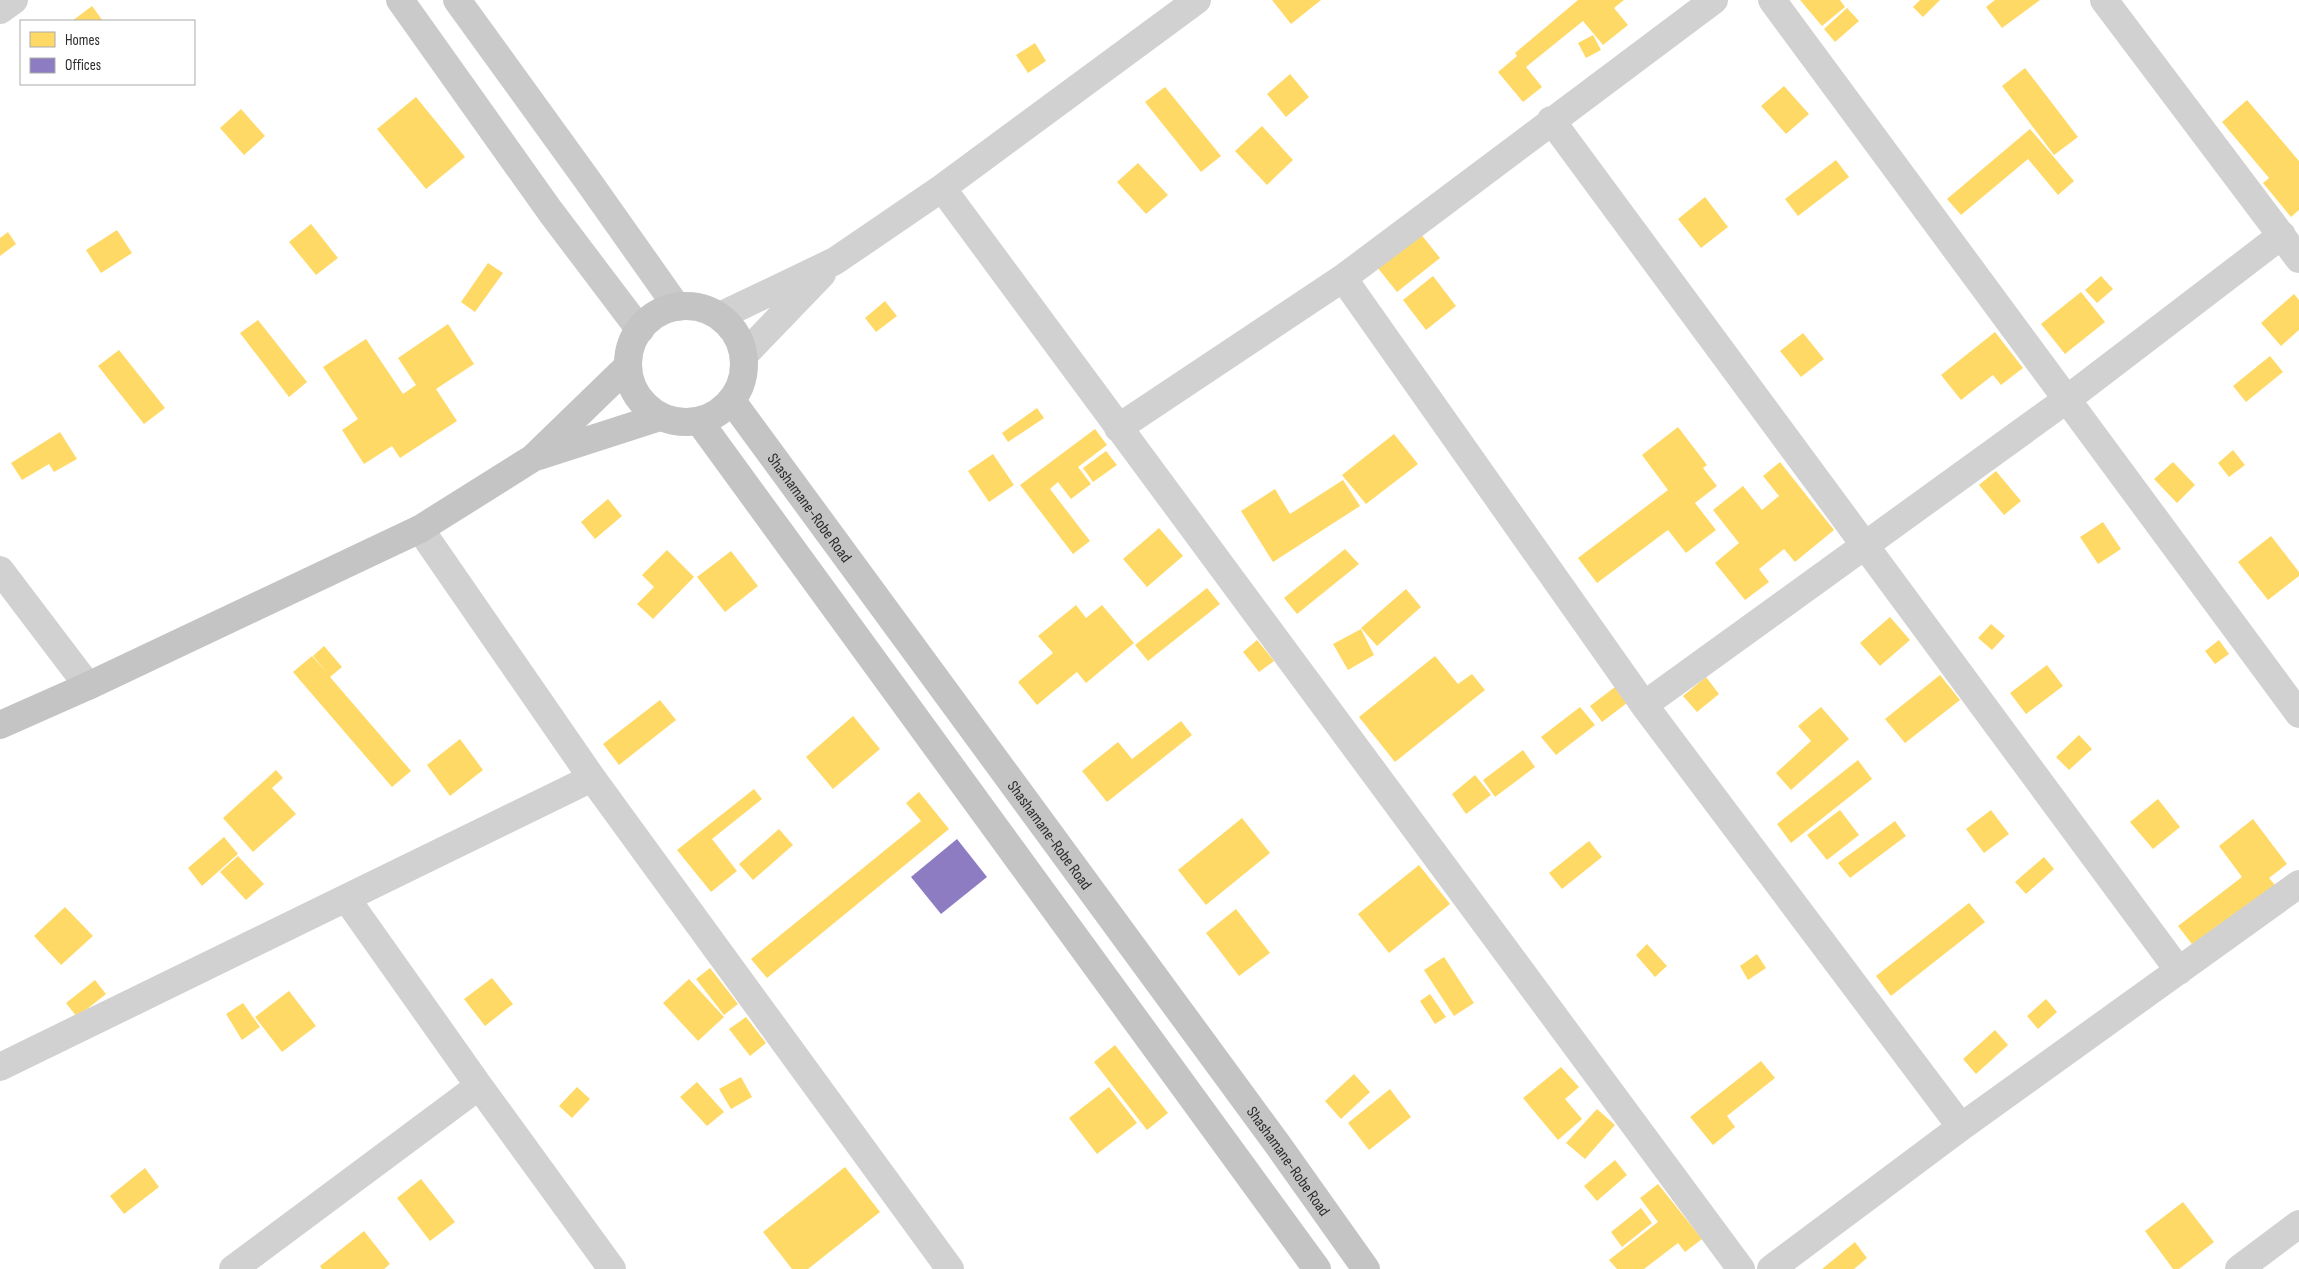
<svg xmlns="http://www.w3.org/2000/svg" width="2299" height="1269" font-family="'Sofia Sans Condensed',sans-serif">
<rect width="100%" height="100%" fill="#fff"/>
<path fill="#ffd966" d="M1272,0H1321L1291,24Z
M1578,0H1624L1614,8L1628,25L1603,45L1583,21L1526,67L1542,87L1523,102L1498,72L1517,56L1515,53Z
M1800,0H1840L1845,7L1822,26Z
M1920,0H1940L1923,17L1913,7Z
M1995,0H2040L2002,28L1986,7Z
M92,6L103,21H72Z
M1847,8L1859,21L1835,42L1824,29Z
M1593,35L1601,50L1586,58L1578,43Z
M1035,43L1046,61L1028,73L1016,55Z
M2025,68L2078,137L2054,155L2002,86Z
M1290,74L1309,97L1286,117L1267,94Z
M1784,86L1809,114L1786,134L1761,106Z
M1165,87L1221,156L1201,172L1145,102Z
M416,97L465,157L426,189L377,129Z
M2247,100L2299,161V210L2291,217L2263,183L2269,178L2222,122Z
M241,109L265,136L244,155L220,128Z
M1262,126L1293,160L1267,185L1235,151Z
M2030,129L2074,181L2058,195L2028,159L1961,215L1947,199Z
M1836,160L1849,177L1798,216L1785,199Z
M1138,163L1168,195L1146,214L1117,182Z
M1705,197L1728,227L1701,248L1678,219Z
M311,224L338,258L316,275L289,242Z
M117,230L132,253L101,273L86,250Z
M8,232L16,244L0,256V238Z
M1420,233L1440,258L1397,292L1377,267Z
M488,263L503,273L475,312L461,302Z
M1433,276L1456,306L1426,330L1403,300Z
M2101,276L2113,289L2097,303L2085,290Z
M2081,292L2105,322L2065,354L2041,324Z
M2294,294L2299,300V330L2281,346L2261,323Z
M885,301L897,316L876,332L865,318Z
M258,320L307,382L289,397L240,333Z
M448,324L474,364L436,389L457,421L400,458L392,446L364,464L342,430L358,419L323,367L366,339L403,394L416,385L398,358Z
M1995,332L2023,368L2001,385L1993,375L1961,400L1941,375Z
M1803,333L1824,359L1801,377L1780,351Z
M119,350L165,408L144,424L98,366Z
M2270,356L2283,372L2246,402L2233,386Z
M1037,408L1044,418L1008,442L1002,433Z
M1678,427L1707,465L1703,468L1717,486L1695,503L1716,530L1686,553L1668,530L1597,583L1578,558L1668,490L1642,455Z
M1095,429L1107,445L1078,467L1091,484L1071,499L1058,482L1050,489L1090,541L1073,554L1020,485Z
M60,432L77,459L54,472L49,464L22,480L11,463Z
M1394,434L1418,464L1366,504L1342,475Z
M2233,450L2245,465L2229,477L2218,463Z
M1106,451L1117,465L1093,482L1083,468Z
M993,454L1014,485L989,502L968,471Z
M1780,462L1834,530L1795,562L1784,549L1759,569L1769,582L1745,600L1715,563L1739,543L1713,510L1743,486L1762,510L1779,496L1763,476Z
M2173,462L2195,485L2177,503L2154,479Z
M1996,471L2021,501L2004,515L1979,485Z
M1343,480L1360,506L1273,562L1241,511L1275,489L1290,514Z
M608,499L622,516L595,539L581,522Z
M2103,522L2121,549L2098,564L2080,537Z
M1159,528L1183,556L1147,587L1123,559Z
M2271,536L2299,572V576L2268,600L2238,562Z
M1345,549L1359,564L1297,614L1284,598Z
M667,550L694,577L653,619L637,604L654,587L642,575Z
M731,551L758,586L725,612L697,577Z
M1207,588L1220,604L1148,661L1135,645Z
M1406,589L1421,607L1377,646L1361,628Z
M1076,605L1086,618L1102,605L1134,643L1086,683L1077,672L1037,705L1018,682L1053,653L1038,636Z
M1890,617L1910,640L1880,666L1860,643Z
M1991,624L2005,636L1992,650L1978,638Z
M1361,629L1374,655L1348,670L1333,644Z
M1257,640L1274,661L1259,672L1243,652Z
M2219,640L2229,654L2215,664L2205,651Z
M324,646L342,667L330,677L411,771L392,787L293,672L312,656L328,674L313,656Z
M1435,656L1458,684L1472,674L1485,690L1395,762L1359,717Z
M2047,665L2063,686L2026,714L2010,693Z
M1940,675L1960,700L1905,743L1885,719Z
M1706,677L1719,694L1697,712L1683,696Z
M1615,687L1627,703L1602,722L1590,706Z
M660,700L676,720L619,765L603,744Z
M1580,707L1595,725L1556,755L1541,737Z
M1821,707L1849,739L1791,790L1776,773L1811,741L1798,726Z
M853,716L880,749L833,789L806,757Z
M1181,721L1192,735L1107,802L1082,771L1118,742L1132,759Z
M2079,735L2092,749L2069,770L2056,757Z
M460,739L483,770L450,796L427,765Z
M1523,750L1535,767L1495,797L1483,780Z
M1858,760L1872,779L1791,843L1777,824Z
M276,770L283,778L272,788L296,814L253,852L223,818Z
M1475,775L1491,795L1466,814L1452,794Z
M754,789L762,799L712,839L737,871L711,892L677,850Z
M919,792L949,829L767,978L751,959L921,821L906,803Z
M2158,799L2180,827L2153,849L2130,822Z
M1840,810L1859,835L1827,860L1807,835Z
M1991,810L2009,834L1984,853L1966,829Z
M1242,818L1270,853L1206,905L1178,870Z
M2253,819L2287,864L2269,878L2276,886L2195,948L2178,926L2242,877L2219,846Z
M1895,821L1906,836L1850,878L1838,863Z
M779,829L793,845L753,880L739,864Z
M224,837L238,854L202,886L188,868Z
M1589,841L1602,857L1562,889L1549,873Z
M238,856L264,884L246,900L220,872Z
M2044,857L2054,869L2026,894L2015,882Z
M1419,865L1450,904L1389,953L1358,914Z
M1969,903L1985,922L1891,996L1876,976Z
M65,907L93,936L61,965L34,936Z
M1236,909L1270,953L1239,976L1206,933Z
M1647,944L1667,966L1655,977L1636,955Z
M1757,954L1766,968L1748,980L1740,966Z
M1444,957L1474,1003L1454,1016L1424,970Z
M710,968L738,1004L724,1015L696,979Z
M492,978L513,1004L485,1026L464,999Z
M689,979L724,1017L698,1041L663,1003Z
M95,980L106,994L77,1017L66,1003Z
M289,991L316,1026L282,1052L255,1017Z
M1430,994L1446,1017L1435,1024L1420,1001Z
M2046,999L2057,1012L2038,1029L2027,1016Z
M243,1003L260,1027L242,1040L226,1014Z
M746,1017L766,1043L750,1056L729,1029Z
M1995,1030L2008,1045L1976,1074L1963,1059Z
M1115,1045L1168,1113L1147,1130L1094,1062Z
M1761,1061L1775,1078L1727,1116L1735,1127L1713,1145L1690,1117Z
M1561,1067L1579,1087L1565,1099L1582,1119L1558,1140L1523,1098Z
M1354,1074L1370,1092L1341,1119L1325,1101Z
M741,1077L752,1097L731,1109L719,1089Z
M697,1082L724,1112L707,1126L680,1097Z
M577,1087L590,1099L572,1118L559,1106Z
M1109,1087L1137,1123L1097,1154L1069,1118Z
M1390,1089L1411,1117L1369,1150L1348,1123Z
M1597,1109L1615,1125L1585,1159L1566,1143Z
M1615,1160L1627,1175L1597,1201L1584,1186Z
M845,1167L880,1212L808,1269H792L763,1232Z
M145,1168L159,1187L124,1214L110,1196Z
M421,1179L455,1222L430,1241L397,1198Z
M1658,1184L1702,1239L1685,1252L1678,1243L1644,1269H1617L1609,1260L1658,1222L1640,1198Z
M2183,1202L2214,1242L2179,1269H2173L2145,1231Z
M1641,1208L1652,1223L1622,1247L1611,1232Z
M364,1231L390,1264L384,1269H322L320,1266Z
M1855,1242L1867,1258L1854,1269H1822Z"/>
<path fill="#8e7cc3" d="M957,839L987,877L941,914L911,877Z"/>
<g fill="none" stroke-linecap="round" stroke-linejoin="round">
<path stroke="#d1d1d1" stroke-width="28" d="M1772,0L2299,714
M2104,0L2299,259
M0,10L14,0
M1551,120L2179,971
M942,188L1741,1269
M1343,278L1644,705L1961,1127
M720,316L835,261L942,188L1197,0
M744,355L822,274
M1118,428L1343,278L1714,0
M420,529L592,778L950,1269
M0,570L88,686
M1644,705L2066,400L2282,235
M346,898L479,1086L612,1269
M0,1067L592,778
M233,1269L479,1086
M1771,1269L1961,1127L2299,884
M2239,1269L2299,1224"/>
<path stroke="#cacaca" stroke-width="28" d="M400,0L550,211L640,330
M457,0L588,181L677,307"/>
<g stroke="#c4c4c4" stroke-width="28">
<circle cx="686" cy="364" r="58"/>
<path id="s1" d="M732,401L1278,1145L1366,1269"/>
<path d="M699,421L1317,1269"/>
<path d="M539,456L660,417"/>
<path d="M0,725L88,686L420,529L533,458L628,366"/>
</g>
</g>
<g text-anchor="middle" stroke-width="5" stroke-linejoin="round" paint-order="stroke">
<g font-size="16" fill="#2c2c2c" stroke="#fff">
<text dy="6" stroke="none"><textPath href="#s1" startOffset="132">Shashamane-Robe Road</textPath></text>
<text dy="6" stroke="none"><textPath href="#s1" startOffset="538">Shashamane-Robe Road</textPath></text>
<text dy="6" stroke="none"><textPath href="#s1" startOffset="942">Shashamane-Robe Road</textPath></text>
</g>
</g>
<rect x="20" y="20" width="175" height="65" fill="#ffffff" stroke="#ababab"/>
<rect x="30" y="32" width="25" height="15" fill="#ffd966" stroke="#ababab"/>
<text x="65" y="45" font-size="15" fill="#2c2c2c">Homes</text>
<rect x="30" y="58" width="25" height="15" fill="#8e7cc3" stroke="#ababab"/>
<text x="65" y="70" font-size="15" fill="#2c2c2c">Offices</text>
</svg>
